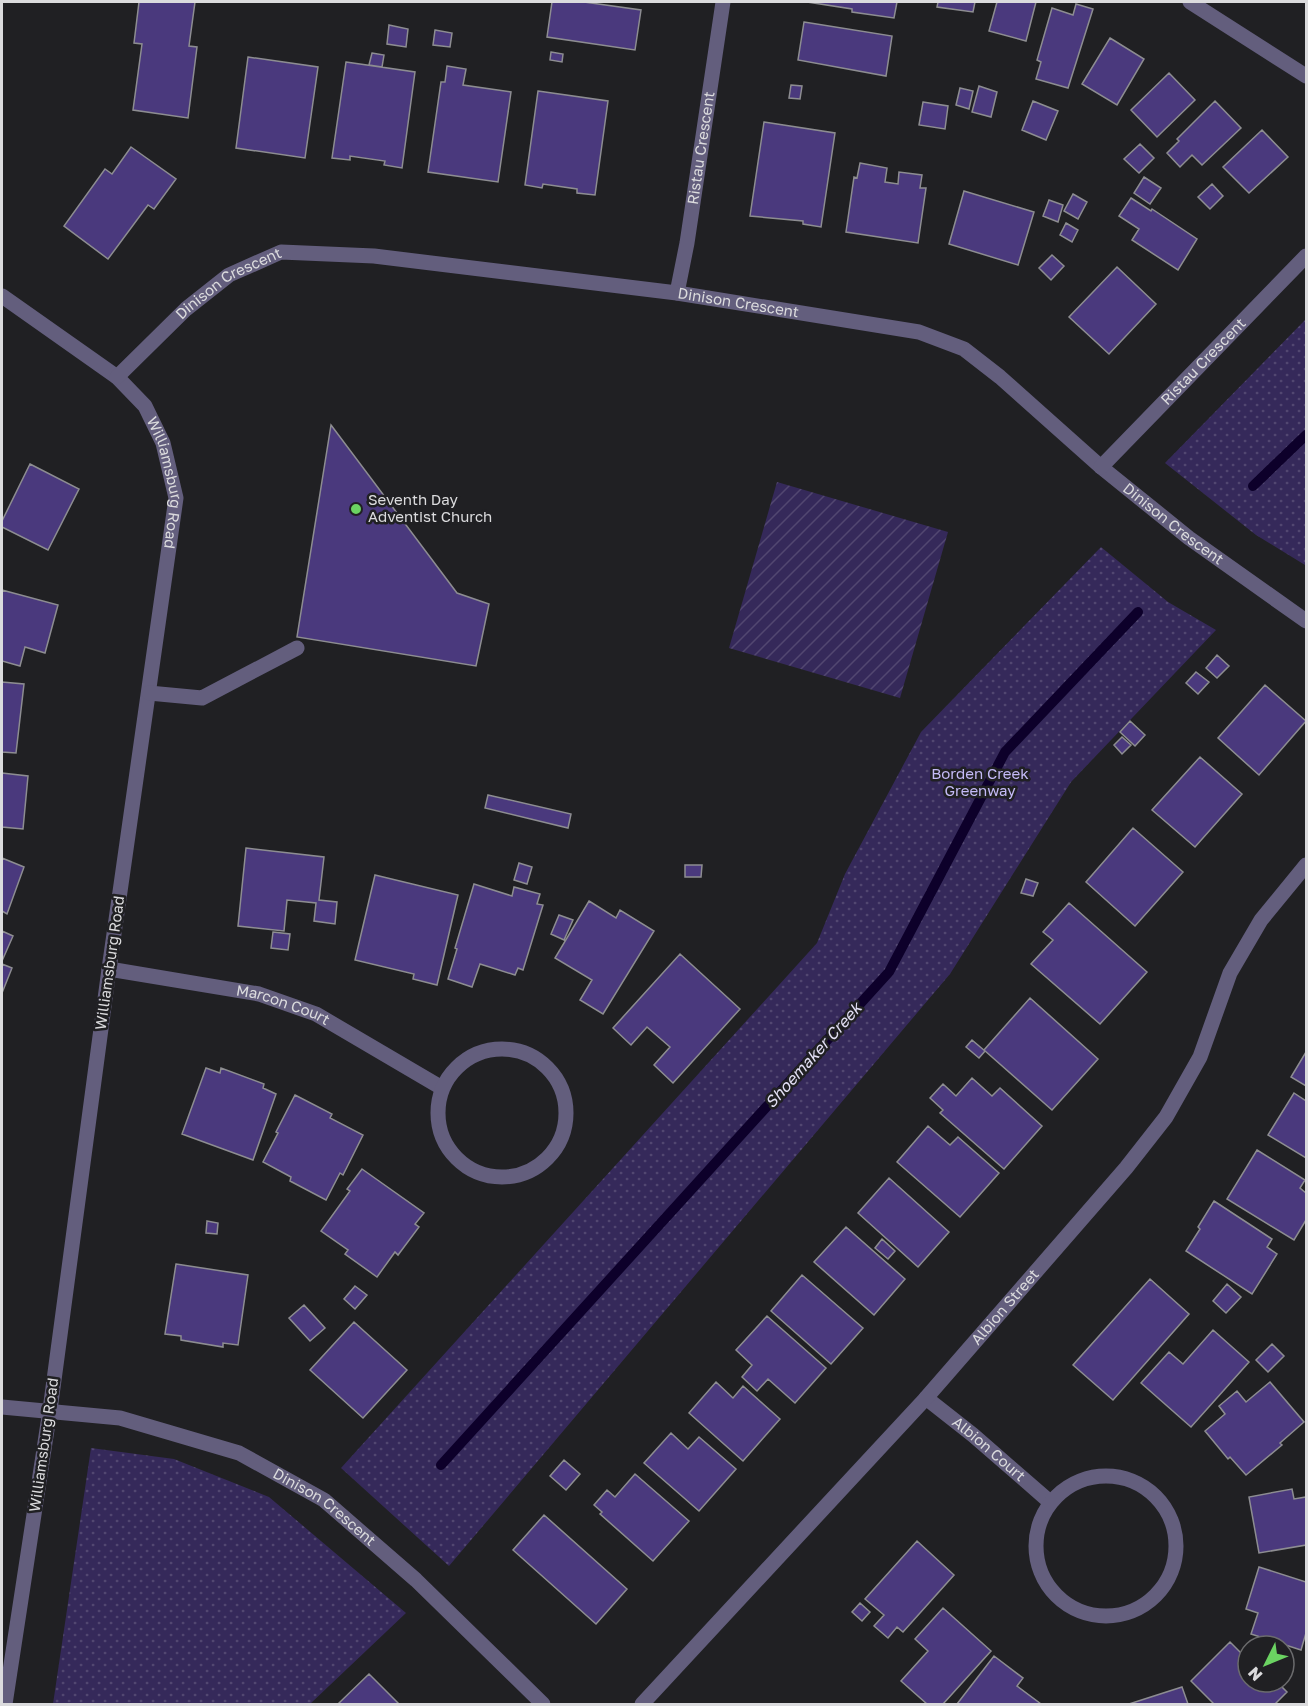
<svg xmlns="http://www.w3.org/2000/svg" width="1308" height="1706" font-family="'Golos Text',sans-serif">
<defs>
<pattern id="park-dots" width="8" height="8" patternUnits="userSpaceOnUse" patternTransform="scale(1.5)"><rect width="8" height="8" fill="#35295a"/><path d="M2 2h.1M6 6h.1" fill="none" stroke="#524771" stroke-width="1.8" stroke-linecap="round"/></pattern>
<pattern id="garden-furrows" width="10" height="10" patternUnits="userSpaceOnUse" patternTransform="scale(1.5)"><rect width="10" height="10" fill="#35295a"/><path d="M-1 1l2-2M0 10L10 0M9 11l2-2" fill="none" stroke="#524771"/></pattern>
</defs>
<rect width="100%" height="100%" fill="#202023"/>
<path fill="url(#park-dots)" d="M1306,319V563L1305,565L1256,535L1165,463Z
M1101,547L1168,602L1216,630L1071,782L950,974L449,1566L341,1468L817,943L845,874L921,732Z
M91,1448L174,1459L269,1497L406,1613L310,1704H53Z"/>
<path fill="url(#garden-furrows)" d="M777,482L948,532L900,698L729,648Z"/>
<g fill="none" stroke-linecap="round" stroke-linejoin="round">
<path stroke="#0d002a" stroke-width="10" d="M1253,486L1306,435
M441,1465L889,972L1005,752L1138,612"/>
</g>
<path fill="#4a397d" stroke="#8d8d91" stroke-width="1.5" d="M139,2H195L189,46L197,47L188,118L133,110L142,44L134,43Z
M552,2H584L641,10L635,50L547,37Z
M807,2H897L894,18L852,12V9Z
M938,2H975L973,12L937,7Z
M997,2H1036L1026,41L989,31Z
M1076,4L1093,9L1068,88L1036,79L1041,62L1037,60L1052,8L1073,15Z
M804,22L892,36L886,76L798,60Z
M389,25L408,29L406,47L387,44Z
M435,30L452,33L450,47L433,45Z
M1110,38L1144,59L1117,105L1082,84Z
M551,52L563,54L562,62L550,60Z
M372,53L384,55L382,67L369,65Z
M248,57L318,67L305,158L236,148Z
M346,62L415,72L402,168L384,165L385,161L350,156V160L332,158Z
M447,66L466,69L463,85L511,92L498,182L428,172L441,82H445Z
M1169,73L1195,100L1157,137L1131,110Z
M791,85L802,86L800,99L789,98Z
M979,86L997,92L991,117L972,112Z
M960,88L973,91L969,109L956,105Z
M538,91L608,101L595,195L577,193V189L543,184L542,188L525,185Z
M1033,101L1058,111L1046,140L1022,130Z
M1215,101L1241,128L1202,165L1192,155L1180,167L1167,153L1179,141L1177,139Z
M923,102L948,106L945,129L919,125Z
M764,122L835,133L821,227L803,224V221L750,216Z
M1262,130L1288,157L1249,193L1223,167Z
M1140,144L1154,158L1139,173L1124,159Z
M131,147L176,179L154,209L148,205L108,259L64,226L105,169L112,174Z
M860,163L887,168L885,182L898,184L899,172L922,175L920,188H926L918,243L846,232L854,177L857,178Z
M1144,177L1161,188L1150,204L1134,193Z
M1212,184L1223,196L1210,209L1198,197Z
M964,191L1034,212L1018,265L949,244Z
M1073,194L1087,202L1078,219L1064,211Z
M1131,198L1151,211L1152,209L1197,239L1178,270L1132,240L1139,229L1119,216Z
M1049,200L1063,205L1058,222L1043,216Z
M1066,223L1078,230L1072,242L1060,235Z
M1052,255L1064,266L1051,280L1039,268Z
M1117,267L1156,304L1109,354L1069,317Z
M331,425L457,593L489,604L476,666L297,637Z
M30,464L79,489L48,550L2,527V521Z
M2,590L58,605L45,653L25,647L20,666L2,661Z
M1217,655L1229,666L1217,678L1206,668Z
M1196,672L1209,682L1198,694L1186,683Z
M2,682L24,684L16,753L2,752Z
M1265,685L1306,721L1259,775L1218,738Z
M1130,721L1145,735L1135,746L1120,732Z
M1122,737L1131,745L1122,754L1114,745Z
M1200,757L1242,794L1195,847L1152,810Z
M2,773L28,776L23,829L2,827Z
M488,795L571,814L568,828L485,808Z
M1133,828L1183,872L1135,926L1086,882Z
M246,848L324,857L319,900L337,902L335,924L314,921L316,903L287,900L284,931L238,926Z
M2,858L24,867L7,914L2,911Z
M519,863L532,867L527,884L514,880Z
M685,865H702L701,877H685Z
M375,875L458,895L437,985L413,979L414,974L355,960Z
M1026,879L1038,883L1033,896L1021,893Z
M474,884L512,896L514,887L540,894L537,904L543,905L523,970L518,968L515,975L480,964L472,987L448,979L457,949L455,948Z
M589,901L616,918L620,910L654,931L603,1014L580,1000L592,980L555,958Z
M1069,903L1147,972L1100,1024L1031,964L1053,940L1043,932Z
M559,915L573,920L564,940L551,934Z
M2,931L13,936L2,961Z
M273,932L290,934L288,950L271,948Z
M680,954L740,1009L673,1083L654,1065L670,1047L647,1027L631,1045L613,1028Z
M2,964L12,968L2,993Z
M1030,998L1098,1059L1052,1110L984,1050Z
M972,1040L985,1051L979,1058L966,1047Z
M1306,1052V1086L1291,1077Z
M206,1068L220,1073L221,1068L264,1084L263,1088L276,1094L253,1160L182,1134Z
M972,1078L992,1096L1000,1088L1042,1126L1004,1169L940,1113L943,1110L930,1098L943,1084L956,1096Z
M1294,1093L1306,1101V1158L1268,1135Z
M295,1095L332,1114L330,1118L363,1135L343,1175L340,1173L326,1200L290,1181L291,1177L263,1162L278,1133L276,1132Z
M928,1126L950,1145L958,1137L999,1173L960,1217L897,1162Z
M1257,1150L1305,1180L1300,1188L1306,1193V1220L1294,1240L1227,1199Z
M362,1169L424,1213L415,1224L419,1227L398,1255L395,1252L377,1277L345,1254L348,1250L321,1231L350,1191L347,1189Z
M889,1178L949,1232L918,1267L858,1213Z
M1214,1201L1272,1239L1267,1247L1277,1254L1252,1294L1186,1251L1200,1229L1198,1227Z
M207,1221L218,1223L217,1234L206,1233Z
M846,1227L905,1279L874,1315L814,1262Z
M882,1239L895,1251L888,1259L875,1248Z
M176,1264L248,1275L238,1345L223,1343V1347L181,1340V1336L165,1334Z
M802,1275L863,1328L831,1364L771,1311Z
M1150,1279L1189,1314L1113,1400L1073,1365Z
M1227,1284L1241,1297L1226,1313L1213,1301Z
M355,1286L367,1295L355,1309L344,1299Z
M304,1305L325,1328L310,1341L289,1318Z
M767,1316L826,1368L795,1403L768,1379L757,1391L742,1377L752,1365L736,1350Z
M354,1322L407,1370L363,1418L310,1370Z
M1213,1330L1249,1362L1191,1427L1141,1383L1169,1352L1183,1364Z
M1272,1344L1284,1356L1268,1372L1256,1360Z
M716,1382L733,1398L743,1386L780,1419L743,1461L689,1413Z
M1270,1382L1304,1422L1280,1443L1282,1445L1246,1475L1230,1457L1228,1459L1205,1431L1225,1414L1219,1406L1237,1391L1246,1402Z
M671,1433L688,1449L699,1437L736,1469L699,1511L644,1463Z
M564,1460L580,1474L566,1490L550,1476Z
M635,1474L689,1521L653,1561L600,1514L602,1512L594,1505L607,1490L615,1497Z
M1292,1489L1294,1499L1306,1497V1545L1259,1553L1249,1497Z
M544,1515L627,1589L596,1624L513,1550Z
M917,1541L954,1575L903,1632L897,1627L888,1638L874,1626L884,1615L865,1599Z
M1259,1567L1306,1582V1633L1301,1650L1251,1634L1258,1613L1246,1609Z
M860,1603L870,1612L862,1621L852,1612Z
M943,1608L991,1651L943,1704H927L901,1681L928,1651L915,1639Z
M1230,1642L1248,1660V1682H1277L1287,1692L1275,1704H1214L1191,1681Z
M994,1656L1023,1678L1017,1686L1041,1704H957Z
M369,1674L399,1704H338Z
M1182,1687L1188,1704H1129Z"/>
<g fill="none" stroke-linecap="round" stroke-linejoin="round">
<g stroke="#635e7d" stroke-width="15">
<path d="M1190,2L1306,76"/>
<path id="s1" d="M677,293L687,243L723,2"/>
<path id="s2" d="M2,296L117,377L145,406L163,443L176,498L109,969L50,1410L5,1704"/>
<path id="s3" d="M117,377L186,309L229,275L281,252L374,256L677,293L919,332L964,349L1000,377L1101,467L1189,538L1306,621"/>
<path id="s4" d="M1101,467L1306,256"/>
<path d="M149,693L202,698L297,648"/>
<path id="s5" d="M109,969L259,994L316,1014L442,1088"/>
<circle cx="502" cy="1113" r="64"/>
<path id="s6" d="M926,1398L973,1435L1050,1502"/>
<path id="s7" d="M2,1407L120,1418L239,1453L324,1500L416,1580L543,1704"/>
<circle cx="1106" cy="1546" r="70"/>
<path id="s8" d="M642,1704L926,1398L1126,1168L1166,1117L1200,1057L1230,973L1261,920L1306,865"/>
</g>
</g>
<circle fill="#6bd362" stroke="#202023" stroke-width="2" cx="356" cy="509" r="6"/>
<g text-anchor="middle" stroke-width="5" stroke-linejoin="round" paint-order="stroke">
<g font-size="15" fill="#dbdbdd" stroke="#202023">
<text dy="5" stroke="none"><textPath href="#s1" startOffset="147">Ristau Crescent</textPath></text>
<text dy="5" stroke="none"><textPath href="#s3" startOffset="147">Dinison Crescent</textPath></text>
<text dy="5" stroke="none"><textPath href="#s3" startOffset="669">Dinison Crescent</textPath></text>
<text dy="5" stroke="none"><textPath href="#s4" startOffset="147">Ristau Crescent</textPath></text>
<text dy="5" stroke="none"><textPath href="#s2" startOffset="262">Williamsburg Road</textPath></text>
<text dy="5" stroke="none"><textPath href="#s3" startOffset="1173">Dinison Crescent</textPath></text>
<text transform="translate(110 963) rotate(-82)" y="5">Williamsburg Road</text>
<text dy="5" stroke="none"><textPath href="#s5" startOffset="178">Marcon Court</textPath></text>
<text dy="5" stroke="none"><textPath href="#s8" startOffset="538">Albion Street</textPath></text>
<text transform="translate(44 1445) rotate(-82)" y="5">Williamsburg Road</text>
<text dy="5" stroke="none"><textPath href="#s6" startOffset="81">Albion Court</textPath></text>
<text dy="5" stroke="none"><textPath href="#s7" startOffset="344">Dinison Crescent</textPath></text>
</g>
<g font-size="15" fill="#dbdbdd" stroke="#202023" text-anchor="start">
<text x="368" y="505">Seventh Day<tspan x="368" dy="17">Adventist Church</tspan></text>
</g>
<g font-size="15" fill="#c4baf6" stroke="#202023">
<text x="980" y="779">Borden Creek<tspan x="980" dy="17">Greenway</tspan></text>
</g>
<g font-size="16" font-style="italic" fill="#e3e0f5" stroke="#202023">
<text transform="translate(813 1055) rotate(-48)" y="6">Shoemaker Creek</text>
</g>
</g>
<rect width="1308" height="1706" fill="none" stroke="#dbdbdd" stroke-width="6"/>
<g transform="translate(1266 1664) rotate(227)"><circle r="28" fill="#202023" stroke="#6b6b6d" stroke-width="1.5"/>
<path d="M0-4.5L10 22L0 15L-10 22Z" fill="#6bd362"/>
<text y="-9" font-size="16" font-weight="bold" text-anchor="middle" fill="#dbdbdd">N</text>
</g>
</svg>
